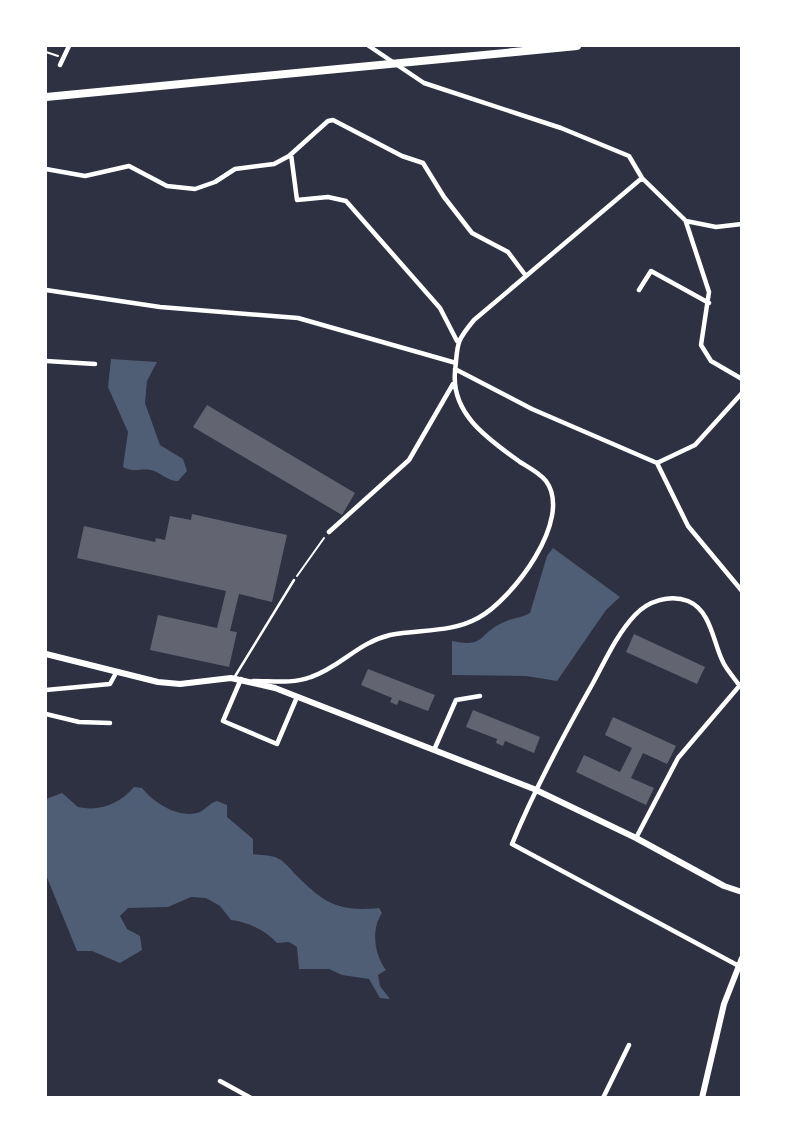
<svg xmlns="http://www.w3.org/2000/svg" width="787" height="1143" font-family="'PT Sans Narrow',sans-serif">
<rect width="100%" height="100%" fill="#2d3142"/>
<path fill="#4f5d75" d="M111,359L157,362L147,381L145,403L160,445L183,459L187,471L178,481C167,481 162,473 151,470C140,468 134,473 123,467L128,432L108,387Z
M553,548L620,597L606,610L557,681L526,676L452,675V641C486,648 478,634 502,623C511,618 521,618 530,613L547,556Z
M134,787L142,788C153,802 177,818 197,813C205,811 209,803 217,801L227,805V817L253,839V854C260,855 269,855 275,857C284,860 290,869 296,875C324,903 338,912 379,908L382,913C371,929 374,954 386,970L378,975L380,986L390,999L380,998L369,979L342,975L329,969H299L297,947L289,942L277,943C265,930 248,922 231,920L220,906L206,898L191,897L168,907L128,908L120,916L127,929L140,936L142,950L120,963L92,951H77L46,875V799L62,793L78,807C99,812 120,804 134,787Z"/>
<path fill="#626471" d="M207,405L355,493L342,515L193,427Z
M192,514L287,535L272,602L239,594L230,631L237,632L229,667L150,650L158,615L217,628L226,591L77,558L84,526L155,542L156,538L165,540L170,516L191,520Z
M634,634L705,667L697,684L626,652Z
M368,669L435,695L428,711L399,700L397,705L390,702L392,698L361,685Z
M473,710L540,737L534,753L505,741L503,746L496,743L497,739L466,727Z
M613,717L676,746L667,764L643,753L631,778L654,788L646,805L576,772L584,755L620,772L632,748L605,735Z"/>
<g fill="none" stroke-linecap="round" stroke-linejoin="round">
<path stroke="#fff" stroke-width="2" d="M46,52L58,56
M297,576L324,538"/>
<path stroke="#fff" stroke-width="2.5" d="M234,678L294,580"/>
<path stroke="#fff" stroke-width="4.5" d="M369,46L424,83L561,128L629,156L642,178L686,221L716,227L742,224
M60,65L69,46
M291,154L297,200L328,197L346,201L440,308L457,341
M46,169L85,176L129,166L167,186L195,189L215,182L235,169L274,164L289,156L328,121L333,120L402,156L423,163L444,197L472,233L508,252L526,276
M686,222L709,292L701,345L711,361L742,379
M46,290L160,307L298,318L456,363
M639,290L651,271L709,303
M46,361L95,364
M455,369L532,409L657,463L688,526L742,591
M657,463L695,445L742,393
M329,532L409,460L453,384
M241,679L223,721L277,744L297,697
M253,681C273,681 292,684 311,677C341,667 357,643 390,635C420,629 451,633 478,618C512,600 574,519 546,481C540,473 528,467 520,462C490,440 451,415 455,372C458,343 455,343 474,320L642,178
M46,690L110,684L116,673
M46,714L79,722L110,723
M434,750L456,700L480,696
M636,838L678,758L741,684
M737,965L512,844C535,788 563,736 593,683C605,661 617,634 635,615C648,601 670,594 688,601C712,611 713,644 724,664C728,671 734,678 739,685
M220,1081L251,1098
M603,1098L629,1045"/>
<path stroke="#fff" stroke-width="6" d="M46,654L158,682L180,684L231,678L275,688L534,789L636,838L724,886L742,892
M702,1098L724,1004L742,958"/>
<path stroke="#fff" stroke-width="8" d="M46,97L577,46"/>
</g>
<rect width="787" height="1143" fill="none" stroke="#ffffff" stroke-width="94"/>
</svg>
